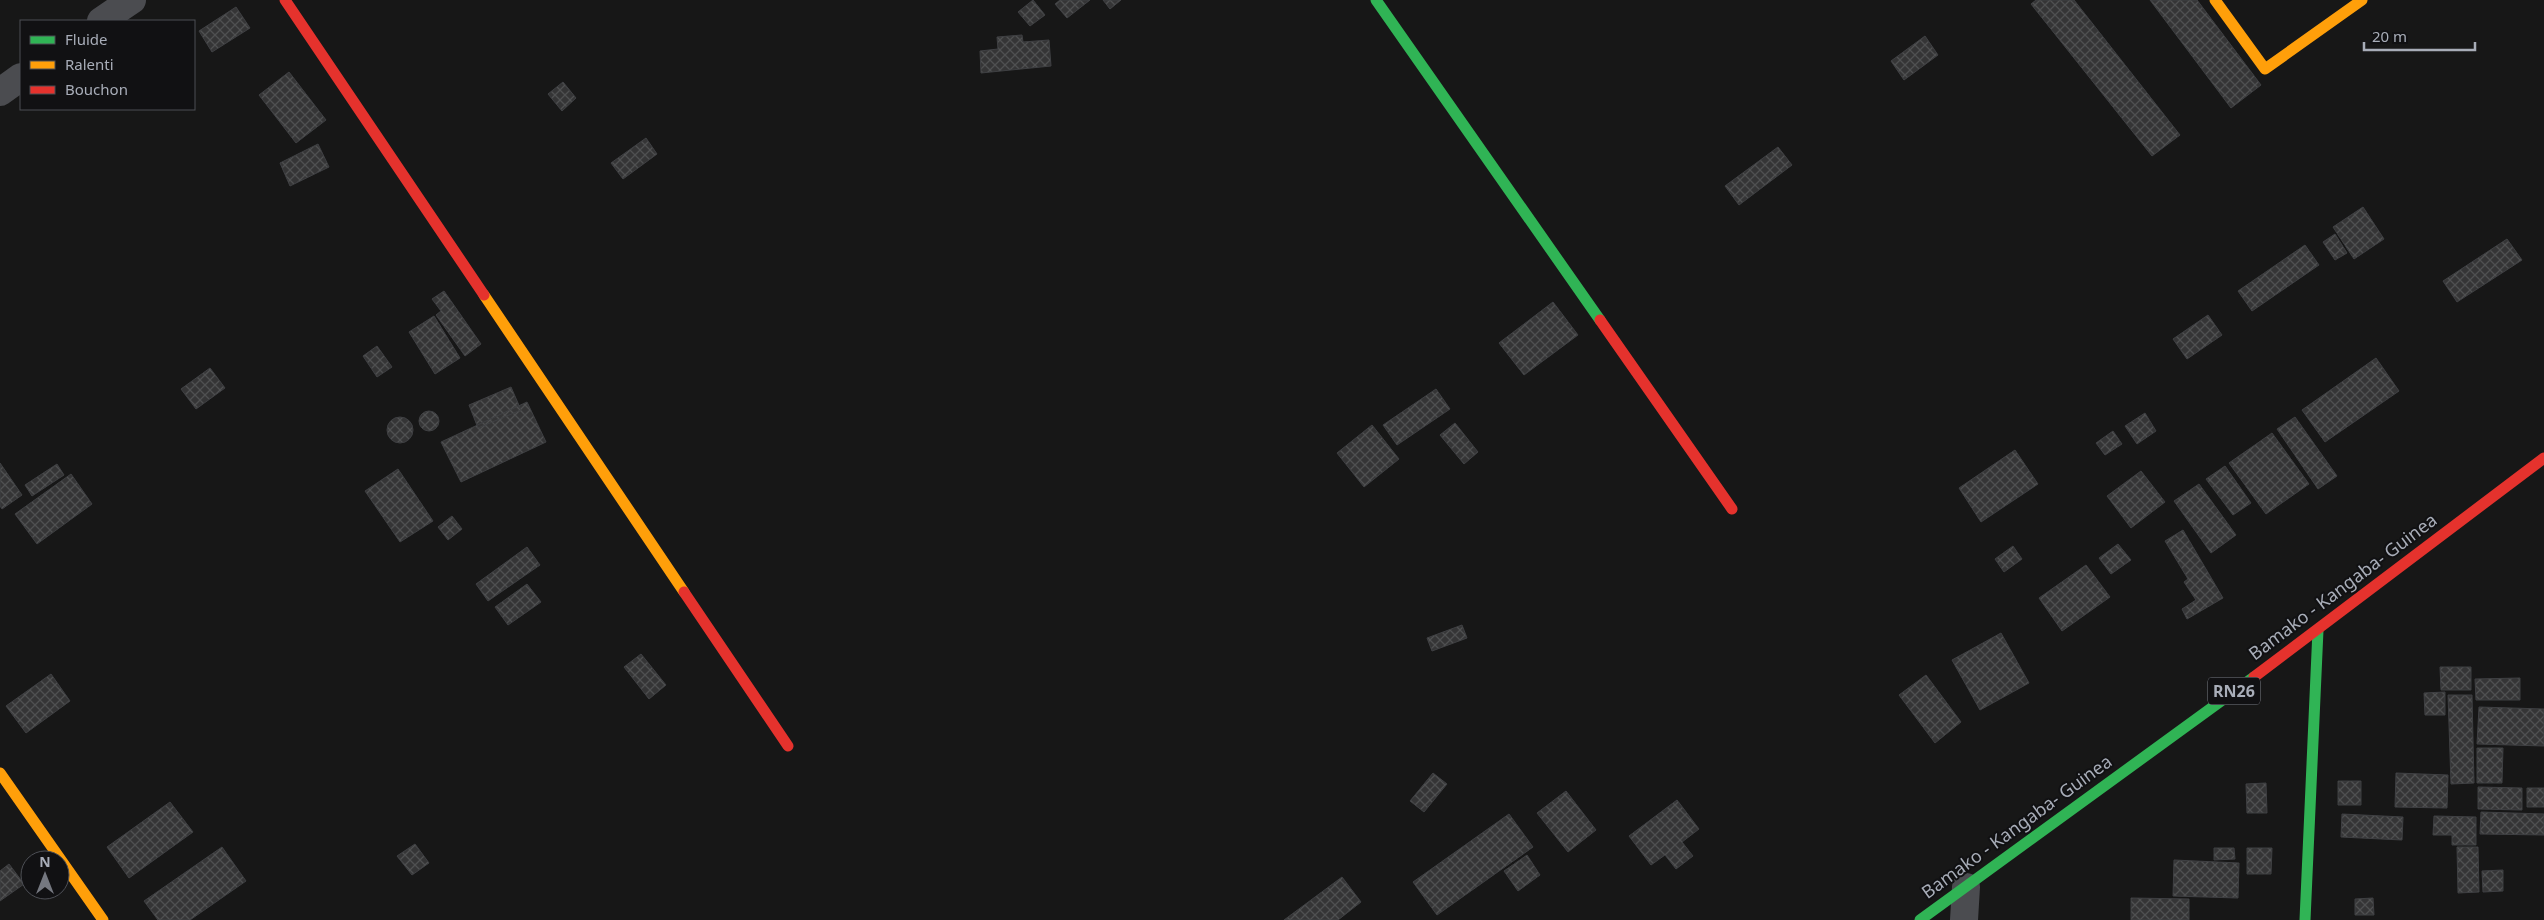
<svg xmlns="http://www.w3.org/2000/svg" width="2544" height="920" font-family="'Noto Sans',sans-serif">
<defs>
<pattern id="building-cross-hatch" width="8" height="8" patternUnits="userSpaceOnUse" patternTransform="scale(1.25)"><rect width="8" height="8" fill="#353536"/><path d="M0 0l8 8M0 8l8-8" fill="none" stroke="#4f5051"/></pattern>
</defs>
<rect width="100%" height="100%" fill="#171717"/>
<path fill="url(#building-cross-hatch)" stroke="#3f4043" d="M1033,0L1045,15L1030,26L1018,12Z
M1060,0H1090L1067,18L1055,4Z
M1103,0H1121L1110,9Z
M2036,0H2074L2180,135L2152,156L2031,4Z
M2150,0H2197L2261,85L2231,108Z
M236,7L250,28L212,52L199,31Z
M1022,35L1023,42L1049,40L1051,66L981,73L980,51L998,49L997,37Z
M1925,36L1938,55L1904,80L1891,61Z
M289,72L326,120L296,143L259,95Z
M563,82L576,98L562,111L548,94Z
M646,138L657,154L623,179L611,163Z
M318,144L329,167L290,186L280,163Z
M1778,147L1792,165L1739,205L1725,186Z
M2363,207L2384,239L2354,259L2333,227Z
M2335,234L2347,253L2335,260L2323,242Z
M2507,239L2522,260L2457,302L2443,281Z
M2305,245L2319,265L2252,311L2238,291Z
M444,291L481,344L465,356L436,315L441,311L432,299Z
M1553,302L1578,335L1524,375L1499,343Z
M2208,315L2222,335L2187,359L2173,339Z
M434,316L460,358L435,374L409,332Z
M377,346L392,367L377,377L363,356Z
M2376,358L2399,391L2325,442L2302,410Z
M210,368L225,388L196,409L181,389Z
M511,387L521,410L478,428L469,405Z
M1436,389L1450,409L1397,445L1383,425Z
M527,402L546,442L461,482L441,442Z
M419 421a10 10 0 1 1 20 0a10 10 0 1 1-20 0Z
M2145,413L2156,431L2137,444L2125,426Z
M387 430a13 13 0 1 1 26 0a13 13 0 1 1-26 0Z
M2295,417L2337,476L2318,489L2277,429Z
M1455,423L1478,452L1464,464L1440,435Z
M1372,425L1399,459L1364,487L1337,453Z
M2113,431L2122,444L2105,455L2096,443Z
M2272,433L2309,484L2266,514L2229,463Z
M2015,450L2038,484L1981,522L1959,488Z
M0,463L22,495L2,509L0,506Z
M57,464L64,475L32,496L25,485Z
M2225,466L2251,503L2233,515L2206,479Z
M398,469L433,521L400,542L365,491Z
M2141,471L2165,502L2131,528L2107,496Z
M71,474L92,504L37,544L15,514Z
M2199,484L2236,535L2211,553L2174,501Z
M452,516L462,529L448,540L438,527Z
M2183,530L2223,598L2187,619L2182,609L2196,600L2184,582L2188,579L2165,541Z
M2118,544L2131,560L2111,574L2099,558Z
M2013,546L2022,559L2004,572L1995,559Z
M527,547L540,565L488,601L476,584Z
M2086,565L2110,597L2062,631L2039,598Z
M527,584L541,602L508,625L495,607Z
M1462,625L1467,638L1432,651L1427,638Z
M2001,633L2029,683L1980,710L1952,660Z
M641,654L666,685L649,699L624,667Z
M2440,667H2471V690H2441Z
M51,674L70,701L26,733L6,706Z
M1926,675L1961,722L1935,743L1899,695Z
M2520,678V700H2476L2475,679Z
M2445,692V715H2425L2424,693Z
M2448,695H2472L2474,783L2451,784Z
M2479,707L2544,709V746L2477,744Z
M2477,748H2503L2502,783H2477Z
M1433,773L1447,784L1424,812L1410,801Z
M2396,773L2448,775L2447,808L2395,807Z
M2338,781H2361V805H2338Z
M2266,783L2267,813H2247L2246,784Z
M2478,787L2522,788V810L2478,809Z
M2527,788H2544V807H2527Z
M1566,791L1596,830L1568,852L1537,813Z
M1677,800L1699,829L1682,842L1693,856L1676,869L1665,855L1651,865L1629,836Z
M170,802L193,832L129,878L107,847Z
M2481,812L2544,814V835L2480,834Z
M1509,814L1533,847L1437,915L1413,882Z
M2342,814L2403,817L2402,840L2341,837Z
M2434,816L2476,817V845H2452V835H2433Z
M415,844L429,863L412,875L397,856Z
M222,847L246,881L190,920H158L144,901Z
M2457,847H2478L2479,892L2458,893Z
M2214,848H2234L2235,859L2214,860Z
M2247,848H2272L2271,874H2247Z
M1527,855L1540,875L1518,891L1504,871Z
M2174,860L2239,863L2238,898L2173,896Z
M9,864L24,884L0,901V871Z
M2503,870V891L2483,892L2482,871Z
M1342,877L1361,902L1338,920H1284Z
M2131,898L2189,899V920H2131Z
M2373,898L2374,915H2355V899Z"/>
<g fill="none" stroke-linecap="round" stroke-linejoin="round">
<path stroke="#4b4c50" stroke-width="28" d="M101,21L132,0
M0,92L21,77
M1964,920L1966,887"/>
<path stroke="#30b455" stroke-width="11" d="M1376,0L1600,320
M1920,920L2254,677
M2305,920L2318,630"/>
<path stroke="#ff9f0a" stroke-width="11" d="M2215,0L2265,69L2362,0
M484,295L684,592
M0,773L103,920"/>
<path stroke="#e5322d" stroke-width="11" d="M285,0L484,295
M1600,320L1732,509
M684,592L788,746
M2254,677L2544,458"/>
</g>
<g text-anchor="middle" stroke-width="4" stroke-linejoin="round" paint-order="stroke">
<rect fill="#111113" stroke="#7b7e86" stroke-width="1" x="2208" y="677.5" width="52" height="27" rx="4"/>
<g font-size="16" font-weight="bold" fill="#a8adb8">
<text x="2234" y="697">RN26</text>
</g>
<g font-size="18" fill="#a8adb8" stroke="#111113">
<text transform="translate(2343 587) rotate(-37)" y="6">Bamako - Kangaba- Guinea</text>
<text transform="translate(2017 827) rotate(-36)" y="6">Bamako - Kangaba- Guinea</text>
</g>
</g>
<rect x="20" y="20" width="175" height="90" fill="#111113" stroke="#4d4f55"/>
<rect x="30" y="36" width="25" height="8" fill="#30b455" stroke="#4d4f55"/>
<text x="65" y="45" font-size="15" fill="#a8adb8">Fluide</text>
<rect x="30" y="61" width="25" height="8" fill="#ff9f0a" stroke="#4d4f55"/>
<text x="65" y="70" font-size="15" fill="#a8adb8">Ralenti</text>
<rect x="30" y="86" width="25" height="8" fill="#e5322d" stroke="#4d4f55"/>
<text x="65" y="95" font-size="15" fill="#a8adb8">Bouchon</text>
<g transform="translate(45 875)"><circle r="24" fill="#111113" stroke="#4d4f55"/>
<path d="M0-4L9 19L0 12L-9 19Z" fill="#757880"/>
<text y="-8" font-size="14" font-weight="bold" text-anchor="middle" fill="#a8adb8">N</text>
</g>
<path d="M2364 42v8h111v-8" fill="none" stroke="#a8adb8" stroke-width="2.5"/>
<text x="2372" y="42" font-size="15" fill="#a8adb8" stroke="#111113" stroke-width="4" paint-order="stroke">20 m</text>
</svg>
